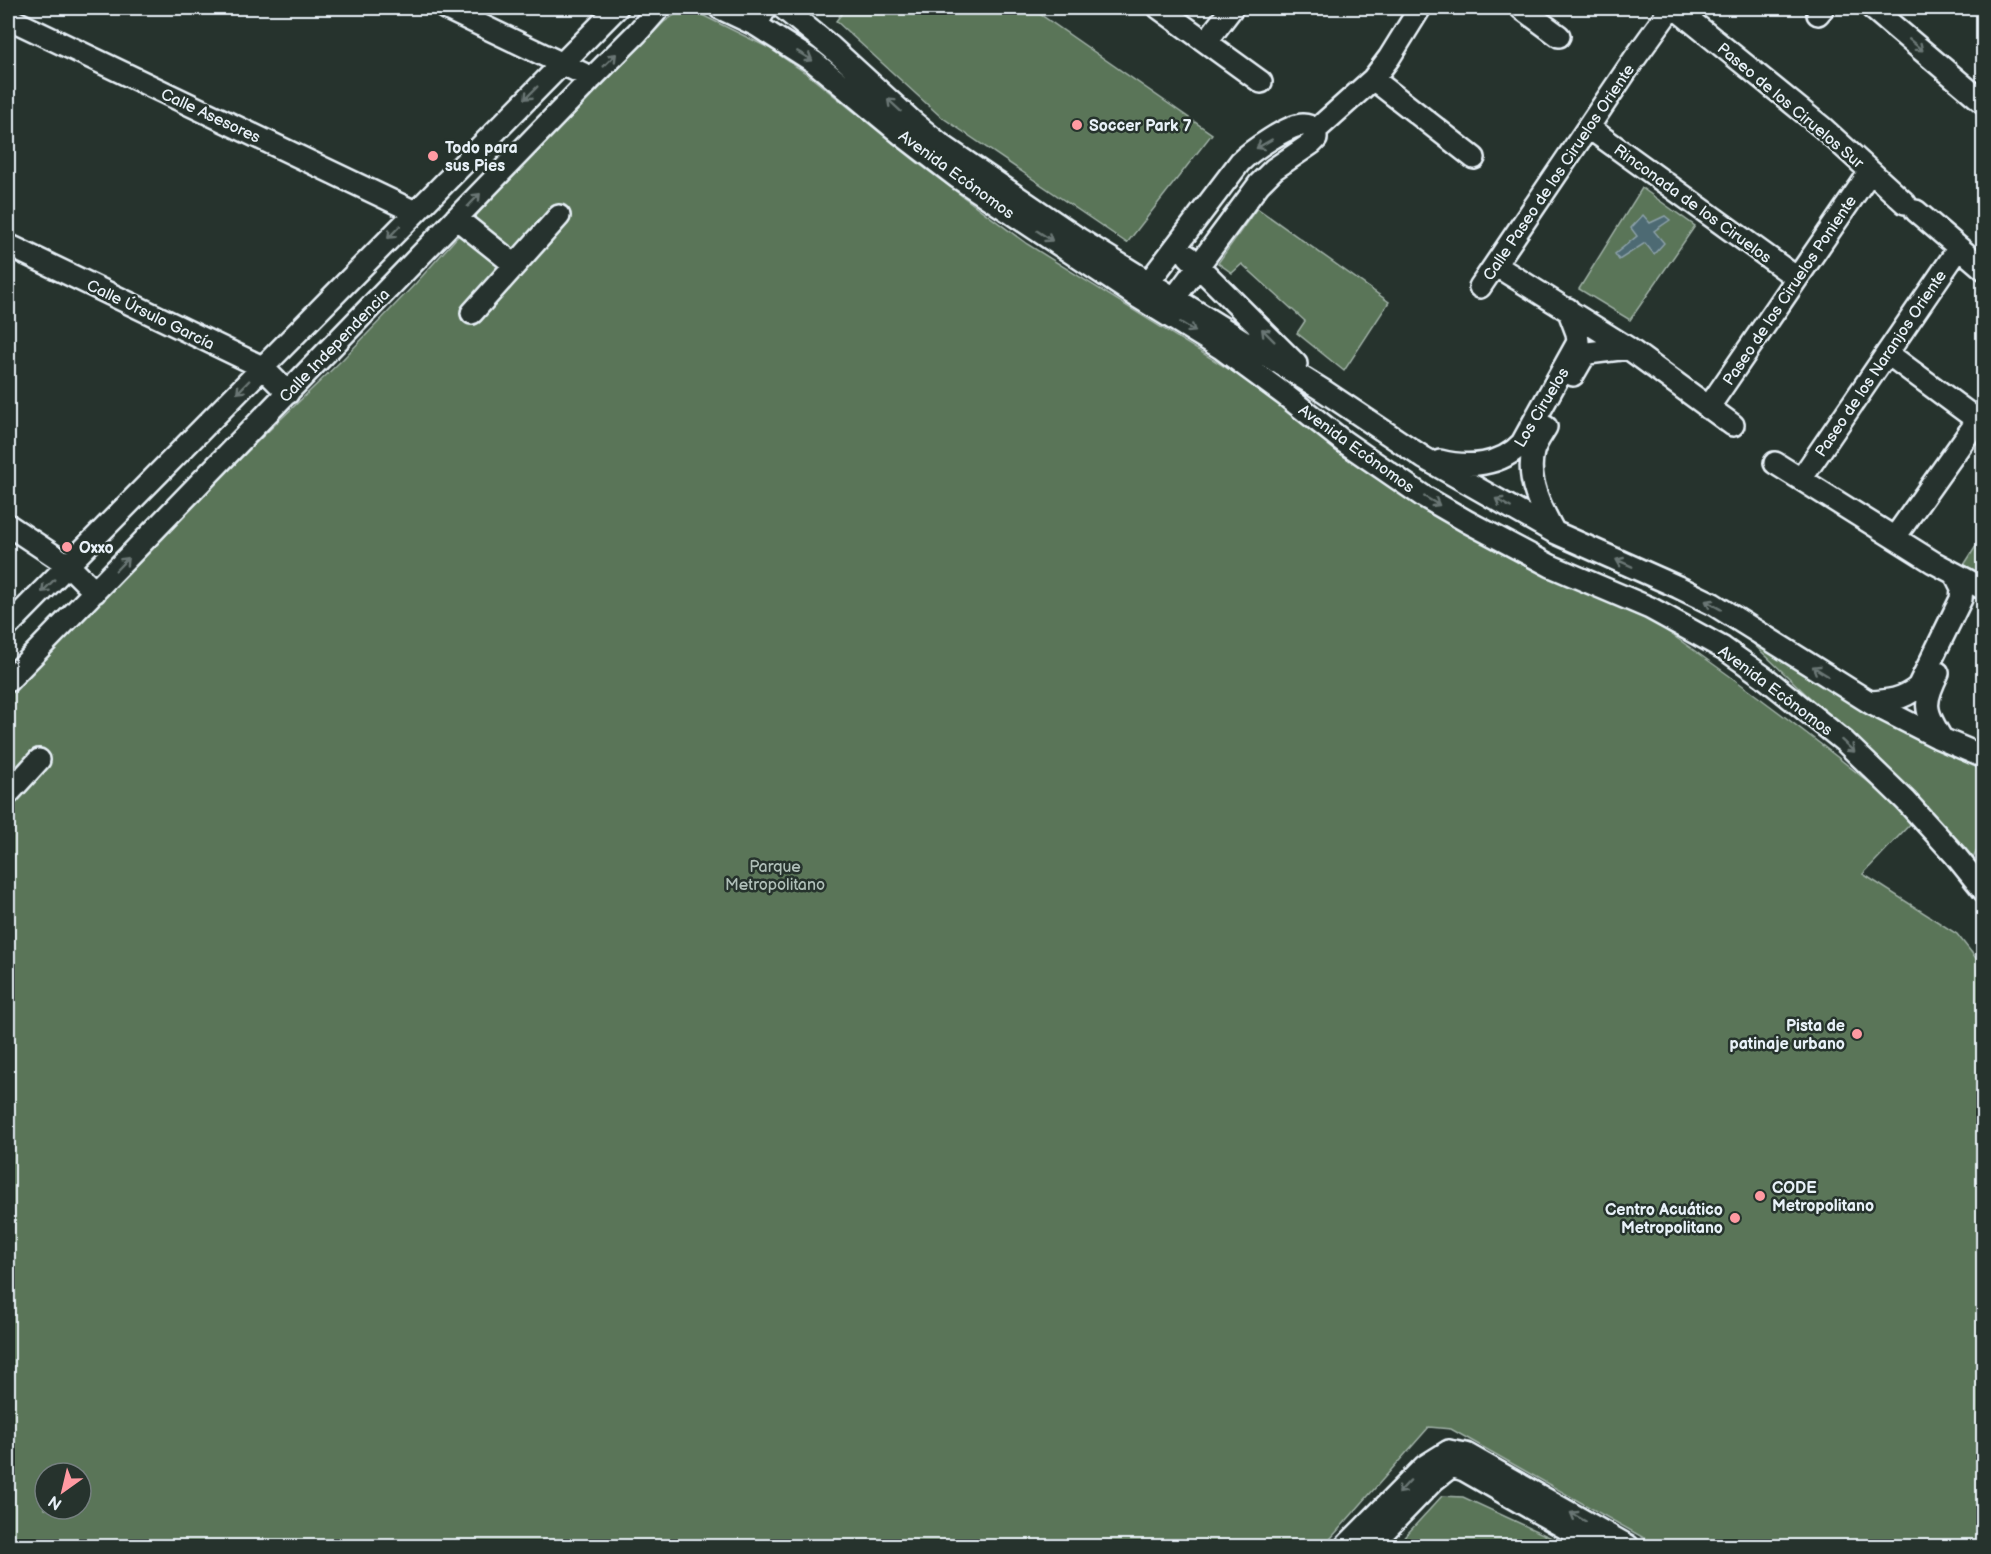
<svg xmlns="http://www.w3.org/2000/svg" width="1991" height="1554" font-family="'Balsamiq Sans',sans-serif">
<rect width="100%" height="100%" fill="#26332d"/>
<filter id="ink" filterUnits="userSpaceOnUse"><feTurbulence type="fractalNoise" baseFrequency=".0167" numOctaves="2"/><feDisplacementMap in="SourceGraphic" scale="12" xChannelSelector="R" yChannelSelector="G"/><feConvolveMatrix kernelMatrix="1 2 1 2 8 2 1 2 1" color-interpolation-filters="sRGB"/></filter>
<g filter="url(#ink)">
<path fill="#5a7459" stroke="#a1b2a8" stroke-width="1.5" fill-rule="evenodd" d="M846,8H1031L1212,134L1127,243L940,116L836,21Z
M688,11L696,12L769,48L807,74L919,164L1027,244L1251,383L1325,439L1661,627C1748,688 1834,751 1914,820L1863,874L1957,934L1983,967V1546H1658L1451,1429L1429,1427L1324,1546H8V694L138,564L173,523L343,359L416,283L493,197L664,22L679,12ZM45,1473H81V1509H45Z
M1642,188L1695,226L1630,320L1579,289Z
M1257,208L1389,302L1344,371L1297,333L1305,321L1242,264L1232,273L1218,263Z
M1983,535V574L1964,565Z
M1744,635L1983,765V838L1969,867L1870,755Z
M1442,1496L1463,1497L1569,1546H1396Z"/>
<path fill="#4d6a73" stroke="#8ba0a8" stroke-width="1.5" d="M1643,215L1650,223L1665,216L1670,220L1654,231L1664,243L1654,254L1645,243L1619,260L1615,254L1637,236L1631,228Z"/>
<g fill="none" stroke-linecap="round" stroke-linejoin="round">
<g stroke="#e8f1f8" stroke-width="26">
<path id="minor" d="M445,8L592,78
M720,8L756,25L814,62L901,134L957,177L1138,297L1221,348L1285,395L1343,441L1423,496L1468,522L1551,566L1650,608L1723,648L1764,677L1845,742L1906,801L1955,855L1984,891
M783,8L831,47L913,122L940,144L1079,239L1324,391L1424,458L1554,532L1678,587L1713,604L1874,705L1937,737L1984,757
M1159,8L1261,82
M1521,8L1559,36
M1675,8L1823,128L1905,203
M1872,8L1984,103
M1818,14L1823,8
M8,18L415,212
M756,25L766,8
M1206,42L1232,8
M1373,79L1474,158
M1588,127L1797,278
M1316,130L1373,79L1389,58L1420,8
M1916,211L1984,269
M456,218L515,265
M8,245L262,367L288,393
M1188,256L1296,364
M1495,265L1628,348L1733,425
M1480,287L1635,58L1671,8
M1142,291L1240,162C1251,151 1288,125 1303,125C1308,125 1312,127 1316,130
M1167,308L1259,184L1274,169L1312,143L1316,139V130
M472,313L559,216
M1887,353L1984,425
M1573,375L1584,356L1588,353L1628,348
M1708,408L1870,172
M1546,427C1542,434 1535,443 1533,452C1526,480 1541,508 1554,532
M1440,461C1468,468 1501,466 1522,443L1578,342L1577,333L1568,309
M1775,463L1933,562L1984,589
M1801,479L1959,248
M8,525L68,565L95,592
M1895,537L1978,420
M8,626L617,8
M1938,673C1923,703 1924,710 1942,739
M8,681L592,78L637,33L659,8
M1869,702C1888,701 1902,700 1918,687L1961,599L1962,588L1955,574
M8,794L39,760
M1449,1451L1466,1454L1628,1546
M1452,1466L1464,1470L1597,1546
M1346,1546L1425,1466L1449,1451
M1370,1546L1434,1480L1452,1466"/>
</g>
<use href="#minor" stroke="#26332d" stroke-width="21"/>
</g>
<defs><path id="oneway-shaft" d="M-6 0H5M1.5-3L5.5 0L1.5 3" fill="none" stroke-width="1.6" stroke-linecap="round" stroke-linejoin="round" transform="scale(1.5)"/></defs>
<g stroke="#6a7674">
<use href="#oneway-shaft" transform="translate(1916 45) rotate(40)"/>
<use href="#oneway-shaft" transform="translate(805 56) rotate(31)"/>
<use href="#oneway-shaft" transform="translate(610 60) rotate(-45)"/>
<use href="#oneway-shaft" transform="translate(531 93) rotate(135)"/>
<use href="#oneway-shaft" transform="translate(894 105) rotate(-137)"/>
<use href="#oneway-shaft" transform="translate(1264 144) rotate(150)"/>
<use href="#oneway-shaft" transform="translate(474 200) rotate(-46)"/>
<use href="#oneway-shaft" transform="translate(394 232) rotate(134)"/>
<use href="#oneway-shaft" transform="translate(1045 236) rotate(33)"/>
<use href="#oneway-shaft" transform="translate(1188 327) rotate(32)"/>
<use href="#oneway-shaft" transform="translate(1268 335) rotate(-135)"/>
<use href="#oneway-shaft" transform="translate(243 387) rotate(134)"/>
<use href="#oneway-shaft" transform="translate(1432 501) rotate(30)"/>
<use href="#oneway-shaft" transform="translate(1503 503) rotate(-150)"/>
<use href="#oneway-shaft" transform="translate(1624 563) rotate(-156)"/>
<use href="#oneway-shaft" transform="translate(122 564) rotate(-46)"/>
<use href="#oneway-shaft" transform="translate(48 586) rotate(135)"/>
<use href="#oneway-shaft" transform="translate(1713 605) rotate(-151)"/>
<use href="#oneway-shaft" transform="translate(1820 671) rotate(-148)"/>
<use href="#oneway-shaft" transform="translate(1848 746) rotate(42)"/>
<use href="#oneway-shaft" transform="translate(1404 1487) rotate(133)"/>
<use href="#oneway-shaft" transform="translate(1578 1517) rotate(-150)"/>
</g>
</g>
<g fill="#ff9aa2" stroke="#26332d" stroke-width="2">
<circle cx="1077" cy="125" r="6"/>
<circle cx="433" cy="156" r="6"/>
<circle cx="67" cy="547" r="6"/>
<circle cx="1857" cy="1034" r="6"/>
<circle cx="1760" cy="1196" r="6"/>
<circle cx="1735" cy="1218" r="6"/>
</g>
<g text-anchor="middle" stroke-width="5" stroke-linejoin="round" paint-order="stroke">
<g font-size="16" fill="#e8f1f8" stroke="#26332d">
<text transform="translate(1791 105) rotate(40)" y="6">Paseo de los Ciruelos Sur</text>
<text transform="translate(211 115) rotate(25)" y="6">Calle Asesores</text>
<text transform="translate(1558 172) rotate(-56)" y="6">Calle Paseo de los Ciruelos Oriente</text>
<text transform="translate(957 174) rotate(36)" y="6">Avenida Ecónomos</text>
<text transform="translate(1693 203) rotate(36)" y="6">Rinconada de los Ciruelos</text>
<text transform="translate(1789 290) rotate(-56)" y="6">Paseo de los Ciruelos Poniente</text>
<text transform="translate(151 314) rotate(26)" y="6">Calle Úrsulo García</text>
<text transform="translate(334 345) rotate(-46)" y="6">Calle Independencia</text>
<text transform="translate(1880 363) rotate(-56)" y="6">Paseo de los Naranjos Oriente</text>
<text transform="translate(1541 407) rotate(-59)" y="6">Los Ciruelos</text>
<text transform="translate(1357 448) rotate(36)" y="6">Avenida Ecónomos</text>
<text transform="translate(1776 690) rotate(37)" y="6">Avenida Ecónomos</text>
</g>
<g font-size="16" font-weight="bold" fill="#e8f1f8" stroke="#26332d" text-anchor="start">
<text x="1089" y="131">Soccer Park 7</text>
<text x="445" y="153">Todo para<tspan x="445" dy="18">sus Pies</tspan></text>
<text x="79" y="553">Oxxo</text>
<text x="1845" y="1031" text-anchor="end">Pista de<tspan x="1845" dy="18">patinaje urbano</tspan></text>
<text x="1772" y="1193">CODE<tspan x="1772" dy="18">Metropolitano</tspan></text>
<text x="1723" y="1215" text-anchor="end">Centro Acuático<tspan x="1723" dy="18">Metropolitano</tspan></text>
</g>
<g font-size="16" fill="#afbfb8" stroke="#26332d">
<text x="775" y="872">Parque<tspan x="775" dy="18">Metropolitano</tspan></text>
</g>
</g>
<rect width="1991" height="1554" fill="none" stroke="#26332d" stroke-width="30"/>
<rect x="15" y="15" width="1961" height="1524" fill="none" stroke="#e8f1f8" stroke-width="2" filter="url(#ink)"/>
<g transform="translate(63 1491) rotate(214)"><circle r="28" fill="#26332d" stroke="#747f7e" stroke-width="1.5"/>
<path d="M0-4.5L10 22L0 15L-10 22Z" fill="#ff9aa2"/>
<text y="-9" font-size="16" font-weight="bold" text-anchor="middle" fill="#e8f1f8">N</text>
</g>
</svg>
